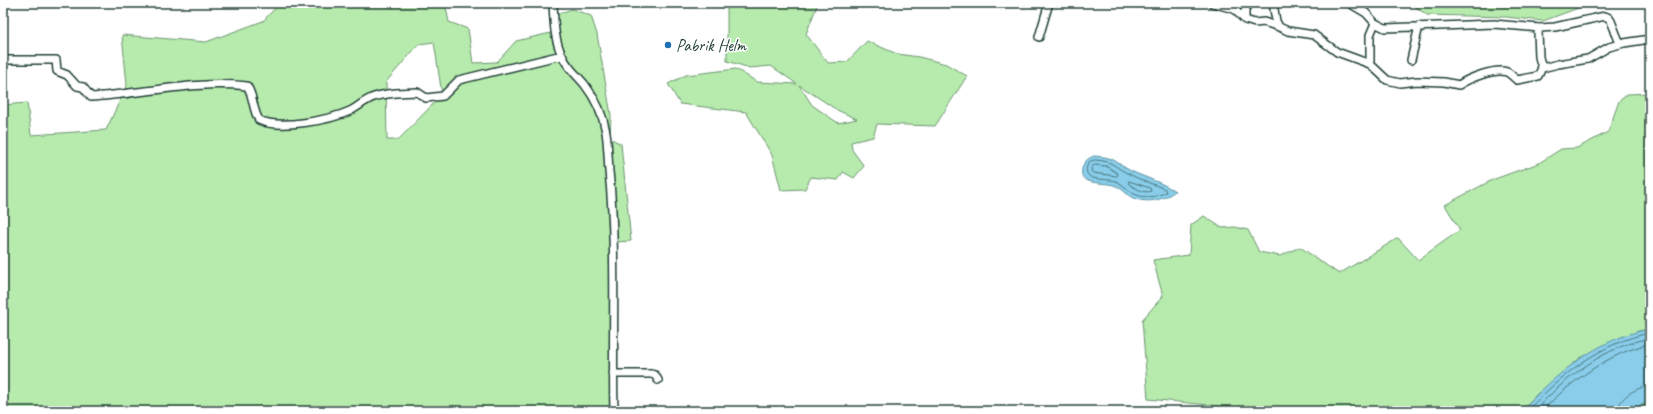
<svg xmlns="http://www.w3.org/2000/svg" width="1653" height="414" font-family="Caveat,sans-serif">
<rect width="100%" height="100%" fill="#fff"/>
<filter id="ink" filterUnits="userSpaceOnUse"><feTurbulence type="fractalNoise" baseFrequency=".025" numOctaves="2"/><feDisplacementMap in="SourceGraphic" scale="8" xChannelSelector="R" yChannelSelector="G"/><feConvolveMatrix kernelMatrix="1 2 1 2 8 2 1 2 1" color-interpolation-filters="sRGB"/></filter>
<g filter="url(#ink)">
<path fill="#b7ebad" stroke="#6b9470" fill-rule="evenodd" d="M280,3H445L449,22L468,29L473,63L497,62L516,41L555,32L554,15L572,9L591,16L597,34L611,115L610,138L621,144L631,241L615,242L611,411H3V105L27,103L31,135L106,130L127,85L122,35L206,42L263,21ZM434,42L442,95L398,140H387L386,82L419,44Z
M737,3H818L806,34L828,63L847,62L867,41L897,54L919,57L946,64L967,76L935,126L877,124L873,137L851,142L852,150L864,166L854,178L843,172L838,180L811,177L805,189L781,190L772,155L746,112L680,104L668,84L686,75L736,69L757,82L797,84L771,66L750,68L727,61V8L737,7ZM799,85L837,110L857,119L838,123L812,105Z
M1410,3H1592L1543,21L1506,17L1427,15Z
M1650,93V329L1638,331L1580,358L1537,394L1521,411H1270L1148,399L1142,320L1163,296L1153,260L1189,255L1191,225L1204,216L1222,228L1235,227L1248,230L1259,252L1280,256L1300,247L1339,274L1398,238L1418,260L1460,230L1445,205L1492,180L1539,163L1561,149L1577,148L1608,132L1619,101L1628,94Z
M1650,401V411H1629Z"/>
<path fill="#89cdea" stroke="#5f93a1" d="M1094,156C1116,157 1114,162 1131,171C1146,178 1161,182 1175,191C1163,201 1145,204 1131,197C1126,194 1122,188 1116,186C1106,181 1078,187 1082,169C1084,161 1087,159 1094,156Z
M1650,329V401L1629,411H1521C1556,374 1598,338 1650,329Z"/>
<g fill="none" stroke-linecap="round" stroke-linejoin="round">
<path stroke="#49777d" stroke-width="1" d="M1095,160C1114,161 1114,167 1129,174C1140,180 1153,184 1165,189L1166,192C1156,198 1141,199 1131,192C1126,188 1121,183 1116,181C1110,179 1092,180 1089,176C1085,172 1086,167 1089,162Z
M1095,165L1106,166L1117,173L1118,175L1116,176L1093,173L1091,171L1092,167Z
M1129,181L1150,188L1151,191C1144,194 1135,188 1129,184Z
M1527,411C1560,376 1601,342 1650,333
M1534,411C1565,378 1605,346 1650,338
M1542,411C1570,382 1610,352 1650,344
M1618,411C1618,397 1637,387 1650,386"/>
<g stroke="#1f3d34" stroke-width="10">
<path id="minor" d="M553,3C554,22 554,42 564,59C569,69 578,76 585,85C595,98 603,115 606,132C608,145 608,158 609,171C617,251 612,331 614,411
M1212,3L1234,9L1245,20
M1248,3L1245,11V20L1255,23L1264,22L1279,27
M1273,3L1276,21L1279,27L1288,31L1314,35L1337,52L1370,64L1387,80L1400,83L1417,81L1444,82L1459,85C1469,78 1495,68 1507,72C1511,74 1514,78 1517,80L1538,76L1542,68L1558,64L1588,59L1609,47L1624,43
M1349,3L1366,13L1375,23L1385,28L1494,24L1540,28L1555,27L1605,16L1609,18L1611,21L1619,41L1624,43L1650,39
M1540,28L1538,32L1539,57L1542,68
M1039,37L1049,3
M3,60H56L57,71L67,75L77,86L83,87L91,97C140,94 199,80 247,86C254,96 252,109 259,120C279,130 330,120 350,111C358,107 365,100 374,97C388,92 403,93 417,92L426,98L443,96L459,80L562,55
M1411,60L1419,26
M1370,64V35L1375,23
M613,374H651L655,375L658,380"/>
</g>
<use href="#minor" stroke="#fff" stroke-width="7"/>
</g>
</g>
<circle fill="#1f6fb2" stroke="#fff" stroke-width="1.5" cx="668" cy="45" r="4"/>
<g text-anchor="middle" stroke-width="3" stroke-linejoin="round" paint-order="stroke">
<g font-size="17" fill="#1f3d34" stroke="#fff" text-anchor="start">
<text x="676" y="51">Pabrik Helm</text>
</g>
</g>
<rect width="1653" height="414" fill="none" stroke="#fff" stroke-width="16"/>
<rect x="8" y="8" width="1637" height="398" fill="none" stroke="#1f3d34" stroke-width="1.5" filter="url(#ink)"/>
</svg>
